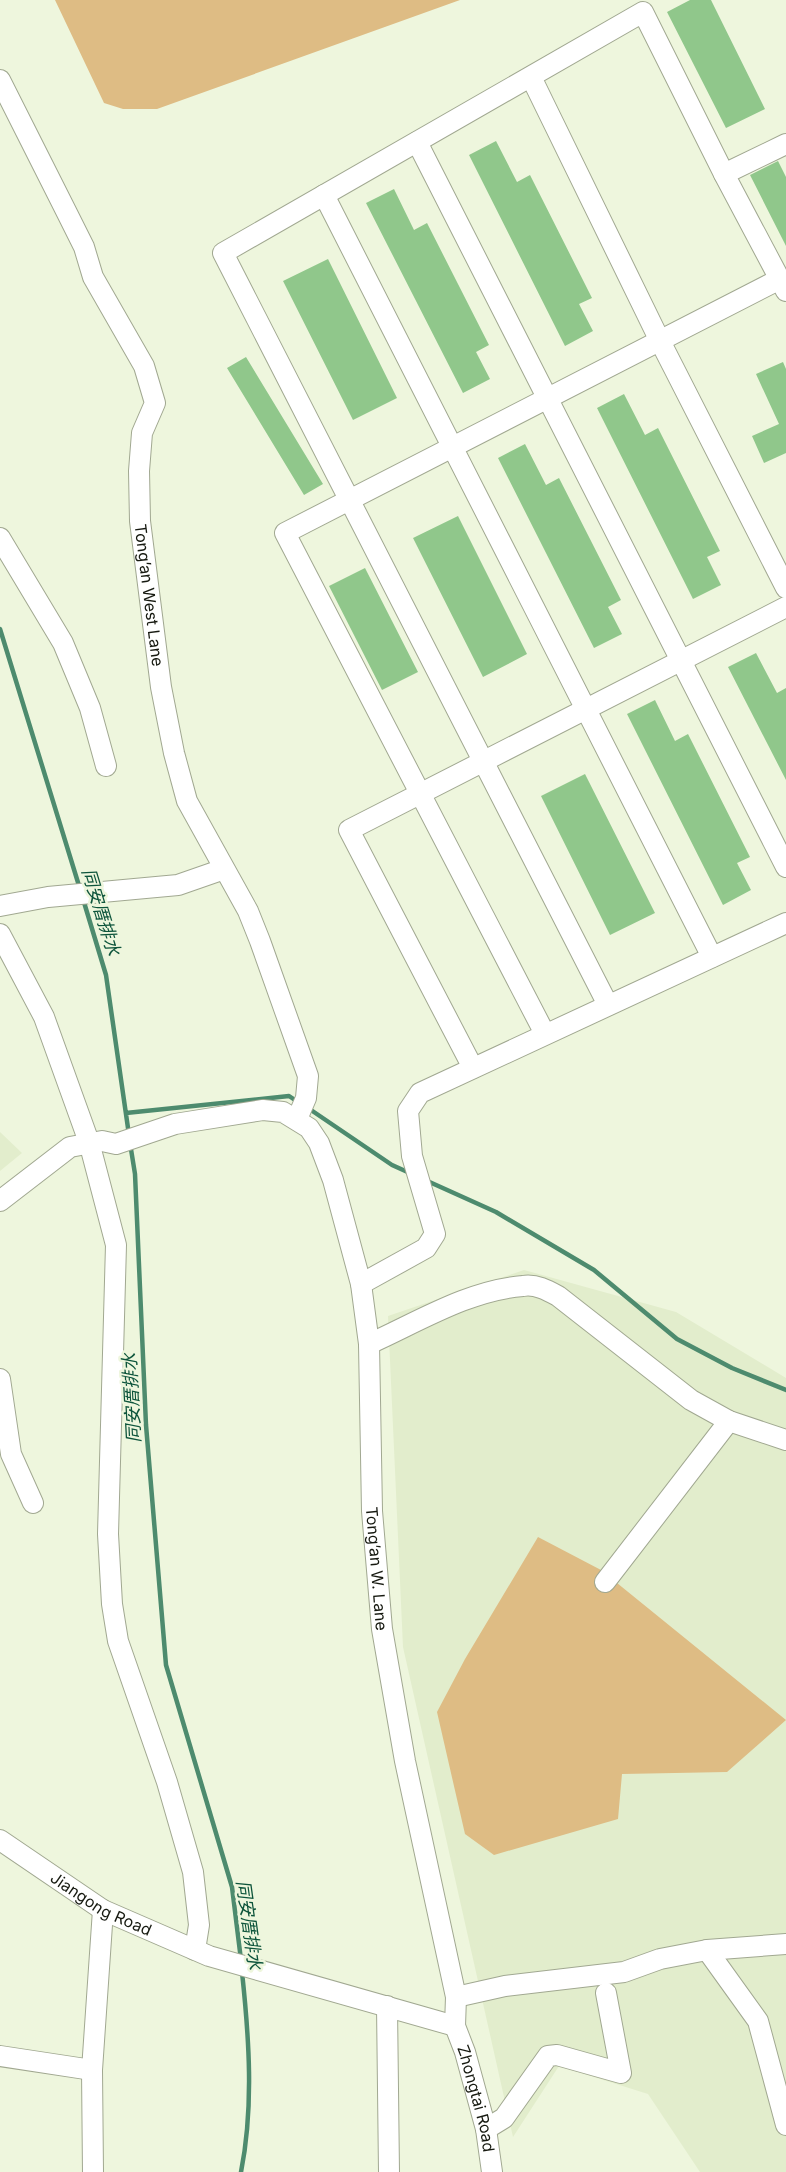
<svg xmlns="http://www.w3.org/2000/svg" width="786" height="2172" font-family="Inter,'Noto Sans TC',sans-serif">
<rect width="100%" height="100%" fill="#eef6dd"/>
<path fill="#e2edcc" d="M0,1132L22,1153L0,1171Z
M524,1270L676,1312L786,1378V2172H700L648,2094L559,2066L513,2137L403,1647L388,1316Z"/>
<path fill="#debc84" d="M55,0H460L157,109H123L104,103Z
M538,1537L601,1570L786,1720L727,1772L622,1774L618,1819L494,1855L465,1834L437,1712L465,1659Z"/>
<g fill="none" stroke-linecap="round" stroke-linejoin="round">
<path stroke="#4d8b6e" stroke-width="4.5" d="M0,629L80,889
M83,899L106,975L129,1135
M308,1108L392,1165L412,1174
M126,1113L289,1096L298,1102
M130,1143L135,1174L146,1425L166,1665L232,1887L241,1960
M425,1180L496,1212L594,1270L677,1339L732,1368L786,1390
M241,2172C254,2107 249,2037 242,1972"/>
</g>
<path fill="#90c78b" d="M690,0H711L765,109L726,128L667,12Z
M496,141L517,182L530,175L592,298L579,304L593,331L565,346L469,155Z
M778,161L786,177V246L750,175Z
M394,189L414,230L427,223L489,345L476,352L490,379L463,393L366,203Z
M328,259L397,398L353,420L283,281Z
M246,357L323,484L304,495L227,368Z
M783,362L786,369V453L764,463L752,436L779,424L756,374Z
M624,394L645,435L658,428L720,551L707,557L721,585L693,599L597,408Z
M525,444L546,485L559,478L621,600L608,607L622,634L594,648L498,458Z
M458,516L527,654L483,677L413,538Z
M365,568L418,672L382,690L329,586Z
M756,653L777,693L786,688V780L728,667Z
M655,700L675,741L688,734L750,857L737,863L751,890L723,905L627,714Z
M585,774L655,913L610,935L541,796Z"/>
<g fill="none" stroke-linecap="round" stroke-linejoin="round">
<g stroke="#a1a891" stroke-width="22">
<g id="minor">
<path d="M531,77L660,341L786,588"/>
<path id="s1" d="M0,80L67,213L84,247L93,277L144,366L155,403L142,433L139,471L140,521L161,687L174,753L187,801L248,911L260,941L308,1076L306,1098L297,1119"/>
<path d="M417,142L786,867"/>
<path d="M724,174L786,144"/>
<path d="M324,195L712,957"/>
<path d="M0,538L63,643L90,708L106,766"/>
<path d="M0,906L48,897L178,885L224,869"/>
<path d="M0,934L44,1017L89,1142L116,1245L108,1534L112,1604L118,1641L167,1782L193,1872L199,1925L195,1950"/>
<path d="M608,1005L223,253L643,12L724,174L786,291"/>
<path d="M545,1034L285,533L780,279"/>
<path d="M473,1068L349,830L786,607"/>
<path id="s2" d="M0,1201L70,1147L102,1141L116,1144L175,1124L263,1110L283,1112L309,1128L319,1143L333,1180L361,1284L369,1344L372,1511L382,1629L405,1761L456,1997L455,2026L465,2052L486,2129L492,2172"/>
<path d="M361,1284L426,1248L435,1234L412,1156L408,1111L420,1093L786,923"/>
<path d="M369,1344C418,1322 469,1290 523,1286C536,1284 547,1290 558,1296L691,1400L729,1421L786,1440"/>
<path d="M0,1379L11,1454L33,1503"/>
<path d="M605,1582L729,1421"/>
<path id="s3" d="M0,1840L103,1910L209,1956L455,2026"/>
<path d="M707,1950L758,2021L786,2125"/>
<path d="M456,1997L505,1986L624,1972L660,1959L707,1950L786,1944"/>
<path d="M387,2006L389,2172"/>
<path d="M0,2056L92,2070"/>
<path d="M486,2129L504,2118L548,2056L557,2055L621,2073L606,1993"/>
<path d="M93,2172L92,2070L103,1910"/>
</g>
</g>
<use href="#minor" stroke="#fff" stroke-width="20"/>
</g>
<g text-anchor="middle" stroke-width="5" stroke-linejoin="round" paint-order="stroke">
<g font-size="16" fill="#161910" stroke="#eef6dd">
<text dy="6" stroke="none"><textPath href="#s1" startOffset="555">Tong’an West Lane</textPath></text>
<text dy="6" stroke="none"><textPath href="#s2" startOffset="788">Tong’an W. Lane</textPath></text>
<text dy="6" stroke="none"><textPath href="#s3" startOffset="120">Jiangong Road</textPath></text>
<text dy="6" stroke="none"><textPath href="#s2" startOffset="1329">Zhongtai Road</textPath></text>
</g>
<g font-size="18" font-style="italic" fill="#0d543b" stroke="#eef6dd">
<text transform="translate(101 912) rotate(73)" y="6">同安厝排水</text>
<text transform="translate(132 1398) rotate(-93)" y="6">同安厝排水</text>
<text transform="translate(249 1925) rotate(82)" y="6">同安厝排水</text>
</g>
</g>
</svg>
